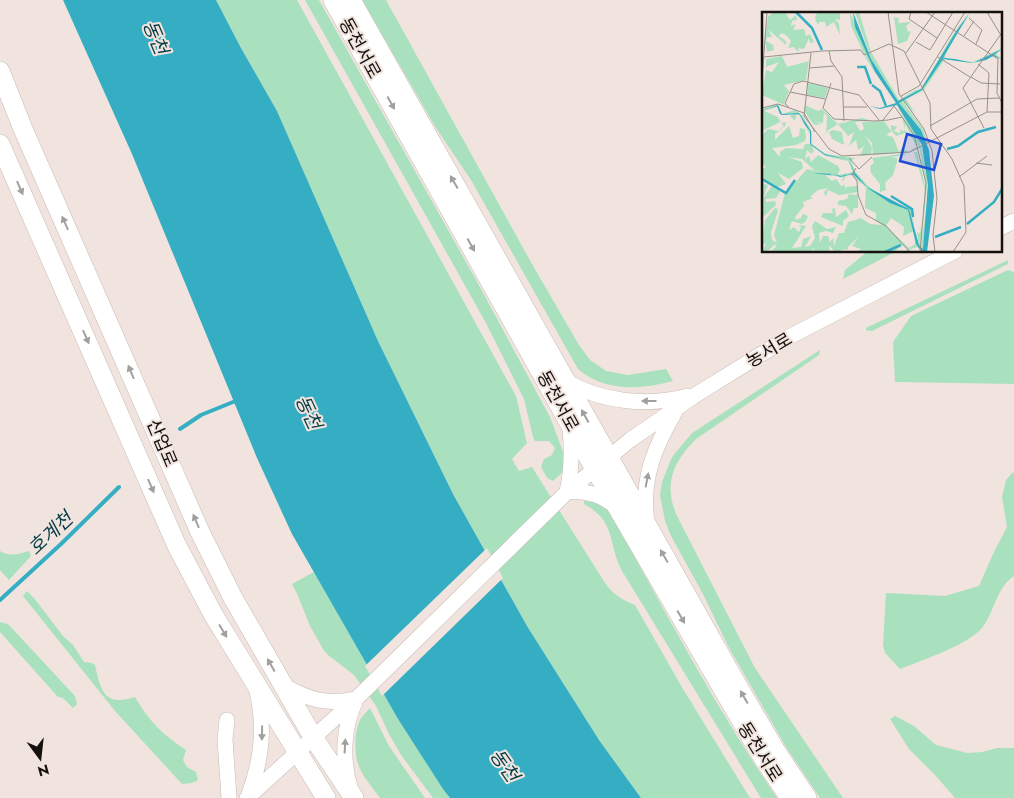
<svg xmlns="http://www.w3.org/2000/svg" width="1014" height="798" font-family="Jost,'Noto Sans KR',sans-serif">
<rect width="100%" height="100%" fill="#f1e4de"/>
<path fill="#a9e1bf" d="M216,0H297L516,396L527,443L512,459L519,471L532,467L605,583C613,594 622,600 635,605L683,689L750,798H641L599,740L527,626L453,494L378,341L277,111L241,48Z
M305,0H319L475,278L550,417L565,457V470L553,481L547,478L541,467L544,459L552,455L555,448L549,441H535L533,437L524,399L486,323Z
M362,0H386L532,264L579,345L590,360L606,371L628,375L666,369L673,381C641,390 605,392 578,369L471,180L436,128Z
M868,251H897L843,279L845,270Z
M1008,260V264L872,331L866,330V328Z
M1008,270L1014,272V384L895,382L893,342L911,316Z
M820,350L819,355L696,439C673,462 663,484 677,516L755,668L843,798H820L786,747L728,646L703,594L671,536L665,521L660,495L662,482L672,457L692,433Z
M1013,472L1014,474V576C996,588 995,611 982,628C966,646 922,660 900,669L885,653L883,645L886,593L945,596L979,586L993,554L1007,527L1002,497L1006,480Z
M584,501C595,501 603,505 610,513C664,609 715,707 777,798H761L622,571C607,542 617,522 584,504Z
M0,551C9,557 19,554 29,551L31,556L9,580L0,570Z
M314,572L398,719L450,798H433L401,755L389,734L376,706L354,675L328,655L323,649L310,626L298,596L292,584Z
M27,591L34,598L63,636L73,645L84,662L92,663L95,665C101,691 104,707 135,697C148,720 164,736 186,750L183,760L187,767L196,772L198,780L192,783L182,784L115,711L23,596Z
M0,622L8,624L75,696L77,704L73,708L63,698L58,697L0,632Z
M370,708L389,746L425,798H380C373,788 362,776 358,764C354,752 354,727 362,717C364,714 368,711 370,708Z
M895,716L914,726L936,745L967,753L982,752L997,748H1014V798H955L935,775L909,749L890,719Z"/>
<path fill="#35aec3" d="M63,0H216L241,48L277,111L378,341L453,494L527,626L599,740L641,798H450L443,789L398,719L292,534L257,458L132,154Z"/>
<path fill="#f1e4de" d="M487,548L503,578L382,696L365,666Z"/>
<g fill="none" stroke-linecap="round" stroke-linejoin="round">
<path stroke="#35aec3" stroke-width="4" d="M180,429L201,415L238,400
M0,600L61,544L119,487"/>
<g stroke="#c7bab5" stroke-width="16">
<path id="minor" d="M1000,228L1014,221
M566,381C601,402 648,407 688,396
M567,492C572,470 572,449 570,427
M567,492C586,490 602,495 616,507
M647,522C641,479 654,448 675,412
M283,685C309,700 326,705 355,699
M227,720L225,739L229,798
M350,787C342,760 343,728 355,702
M249,794C262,759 265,727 257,691
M247,798L357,698L567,492L630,440L697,394L789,337L955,251"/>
</g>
<g stroke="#c7bab5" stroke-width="20">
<path id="major" d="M333,0L595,469L763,758L790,798
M351,0L741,692L777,753L807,798
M0,71L23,129L200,532L233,598L313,737L354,798
M0,144L177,546L214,616L326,798"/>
</g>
<use href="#minor" stroke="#fff" stroke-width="15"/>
<use href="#major" stroke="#fff" stroke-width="19"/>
</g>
<defs><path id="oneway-solid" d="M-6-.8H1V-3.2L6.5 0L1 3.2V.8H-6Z" transform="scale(1.25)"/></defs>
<g fill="#a1a09f">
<use href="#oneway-solid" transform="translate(391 103) rotate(61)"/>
<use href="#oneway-solid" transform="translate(454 182) rotate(-120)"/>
<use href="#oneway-solid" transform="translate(20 188) rotate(66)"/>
<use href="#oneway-solid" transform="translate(65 223) rotate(-114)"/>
<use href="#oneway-solid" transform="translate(471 245) rotate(61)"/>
<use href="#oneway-solid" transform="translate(86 337) rotate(66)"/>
<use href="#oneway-solid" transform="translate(131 372) rotate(-113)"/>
<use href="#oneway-solid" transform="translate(649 401) rotate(180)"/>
<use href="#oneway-solid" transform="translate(585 416) rotate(-119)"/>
<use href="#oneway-solid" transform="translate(647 480) rotate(-79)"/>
<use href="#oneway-solid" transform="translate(151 486) rotate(66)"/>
<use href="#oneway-solid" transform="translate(196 521) rotate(-113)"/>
<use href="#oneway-solid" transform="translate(664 556) rotate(-120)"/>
<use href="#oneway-solid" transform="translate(681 617) rotate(60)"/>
<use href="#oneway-solid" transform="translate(223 631) rotate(59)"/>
<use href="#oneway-solid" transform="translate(271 665) rotate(-120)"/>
<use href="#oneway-solid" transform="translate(744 697) rotate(-120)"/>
<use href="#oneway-solid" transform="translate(262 733) rotate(91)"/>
<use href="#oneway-solid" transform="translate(345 746) rotate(-87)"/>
</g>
<g text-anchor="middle" stroke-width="4" stroke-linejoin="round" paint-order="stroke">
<g font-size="18" fill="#15110f" stroke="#f1e4de">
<text transform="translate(360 48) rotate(61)" y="6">동천서로</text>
<text transform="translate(769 350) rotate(-31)" y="6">농서로</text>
<text transform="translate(558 401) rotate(61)" y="6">동천서로</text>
<text transform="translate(162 443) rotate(67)" y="6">산업로</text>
<text transform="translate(760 752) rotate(58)" y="6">동천서로</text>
</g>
<g font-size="19" font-style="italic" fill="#033c44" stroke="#f1e4de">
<text transform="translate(156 37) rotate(67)" y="7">동천</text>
<text transform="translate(309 412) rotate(65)" y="7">동천</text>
<text transform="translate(50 533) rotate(-43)" y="7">호계천</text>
<text transform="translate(505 765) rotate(55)" y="7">동천</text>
</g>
</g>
<g transform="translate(762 12)">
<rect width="240" height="240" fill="#f1e4de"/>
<path d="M11,0H23L28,8L34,3L35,8L30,9L29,14L34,12L31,18L42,17L44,24L48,22L52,30L48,31L47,26L42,37L36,36L37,38L36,40L32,35L26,36L29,29L24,23L19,21L17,25L23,27L21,28L24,29V33L7,18L10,25H5L4,29L11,33L12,38L5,40L3,27L6,5ZM56,0H78V8L73,7L77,12L78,23L72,10L64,15L63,10H57V13L54,10L53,4ZM88,0L113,60L134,92L105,48L89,14ZM93,0H97L109,40L137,88L153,78L159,77L190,24L207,0L193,21L210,0L193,23L183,43L184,46L211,50L240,36L234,42L240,48L232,44L210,51L183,47L161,79L144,87L153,101L140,89L161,117L167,136L157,115L137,91L153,80L136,89L109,47ZM132,5L137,6L136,11L149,10L144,14L146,20L149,19L145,29L136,32ZM20,44L25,55L47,49L44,68L22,73L27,79L22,91L25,94L0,83L4,58L10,60L17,50L4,55V47ZM46,71L66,76L63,86L45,83ZM16,92L20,102L33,98L40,103L50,120V132L63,142L93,146L89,149L93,159L106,174L128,189L150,197L152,214L155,220L158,221L159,216L155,217L160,215L163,178L152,140H155L164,179L163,195L158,233L159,234L165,190L164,171L157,134V136L135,93L156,122L165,159L166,189L161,237L157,233L155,220L151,212L150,203H149L153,228L160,240L155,235L141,240L146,237L140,233L133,239L94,240L99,237L90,234L97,224L85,236H86V240L85,237L73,240L67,233L68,240H52V235L49,240H8L14,235L13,232L5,240H0L4,232H0L3,208L14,195L16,199L9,220L10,228L15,231L12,223L23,181L19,178L14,186L4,187V190L13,189L14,193L0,206V171L6,173L1,186L10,174L0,167V156H4L0,150V123L6,117L16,119L22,114L18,110L0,119V97ZM15,95L20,103L33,101L28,104L33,109L34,103H38L48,123V132H43L41,137L24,136L18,140V145L10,136L34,133L43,129L44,125L43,117L38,116L37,124L31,126L27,114L13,128V122L23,114L24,110L19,111L16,105L2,99ZM50,134L63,144L86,149L91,160L75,163L78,158L76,154L56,143L49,150L47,144L43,147L45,138L49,142L52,139ZM26,145L40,147L52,158L64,161L45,157L24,181L16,178V175L24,172L16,161L27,167L41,156L40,150ZM86,161L104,175L103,196L114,201V208L110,206L120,213L108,212L99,206L86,210L82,221H77L72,234L71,226L68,230L66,224H61L58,231L57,221L64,219L71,221L74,215L65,217L53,209L50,214L53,226L48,234L43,235L49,224L41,227L39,235L30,236L44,214L36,213L39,215L37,220L32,215L27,218L28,214L30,209L40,212L44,209L46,204L41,202L42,199L39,206L34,208L33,205L42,194L41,190L51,186L48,185L56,178L66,176L62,180L64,185L66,178L77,183L96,180L95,183L87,182L85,187L76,189V193L84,194L90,202L92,196H96V174L84,175L83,178V173L79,174L74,167L70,169L63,163L81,165L80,169H81ZM129,206L142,215L141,224L152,219L153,232L147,236L124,214ZM43,93L56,99L60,97L76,112L100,106L107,108L93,110L98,119L102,117L100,110L122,109L129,119V113L135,115L132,119L138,121L139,116L140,119L143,118L140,105L146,114L150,121L153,129L154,136L152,138L147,139L154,135L143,111V118L148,126L143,121L134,124L130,119L124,123L131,125L137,140L140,136L146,140L111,143L110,131L103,124L110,135L109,143L98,144L102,134L96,138L94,128L87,134L92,120L86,124L76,112L65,119L64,123L65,104L62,101L61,111L52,109L60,112L52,113L43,100ZM71,118L80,120L82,133L70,127L67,120ZM146,141L138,144L129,145L135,146V150L131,163L123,171L124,178L118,180V172L109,161L108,154L112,151L110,146ZM73,196L74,205L84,198L87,204L81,209V214L59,205L61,201H71L70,197Z" fill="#a9e1bf" fill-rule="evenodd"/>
<path d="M91,0L109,47L136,89L159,77L195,18L208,0L181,46L193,47L211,51L240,37L232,43L240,47L231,44L224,48L210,51L181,47L160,78L137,91L159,118L167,138L172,184L165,240H160L154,232L146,198L128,191L107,177L91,162L78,165L71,162L67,163L57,162L51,161L45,157L32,170L45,157L51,161L71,162L79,164L92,161L87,148L63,143L49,133L48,131V119L43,113L37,102L20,103L18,102L15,94L0,98L16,93L20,102L37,101L49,119V132L63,142L87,148L93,161L105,175L147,197L157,233L161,237L166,173L160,133L135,93L118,97L107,94L118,96L134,91L113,60L93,15Z" fill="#35aec3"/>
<path fill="none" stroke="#35aec3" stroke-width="2.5" d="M34,0L50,16L60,38M95,55H103L109,72M110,73L118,79L124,94M185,137L196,134L216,120L234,115M0,167L24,181L33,168M129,184L150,197L151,205M205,212L232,190L240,177M173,225L199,215M123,240L139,233"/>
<path fill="none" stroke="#99908b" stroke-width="1" d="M126,0L137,82L162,117L170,139L175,187L171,223L173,240M149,0L147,7L175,26M164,0L236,47L235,81L240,91M225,0L240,25M207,6L220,18L214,32M202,24L212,9M154,30L168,38L191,0M67,39L69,49L80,65L82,109M49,41L42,104L67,137L80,144L148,140L225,100H240M144,41L173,0M2,45L60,39L99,38L102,43L127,32L142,39L168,91L169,117L190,147L202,174L204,220L191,240M176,45L208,65M216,52L227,61L225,100M47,56L72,54M209,65L219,71L238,72M0,68L5,0M69,71L61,96L72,107L113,109L126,108L140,105L132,94L121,108M28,80L63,87M139,84L157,74L203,0M82,95H105M0,96L16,92L42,101L53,120M27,96L23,91L32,72L41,69L97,83L117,108M140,105L152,123L164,171L158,240M168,114L215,87L237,86M222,116L201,76L239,22M87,146L97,157L110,145M214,151L230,153M94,156L90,162L95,169L96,183L104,203L124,214L148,240M197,165L225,144"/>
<path fill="#1d4ed8" fill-opacity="0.15" stroke="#1d4ed8" stroke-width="2.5" d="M145,122L179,132L172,158L138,149Z"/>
<rect width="240" height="240" fill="none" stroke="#15110f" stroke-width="2.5"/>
</g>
<g transform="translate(40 758) rotate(165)" stroke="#f1e4de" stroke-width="4" paint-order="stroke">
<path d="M0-4L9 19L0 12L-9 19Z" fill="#15110f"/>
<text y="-8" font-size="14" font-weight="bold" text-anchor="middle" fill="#15110f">N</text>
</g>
</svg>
